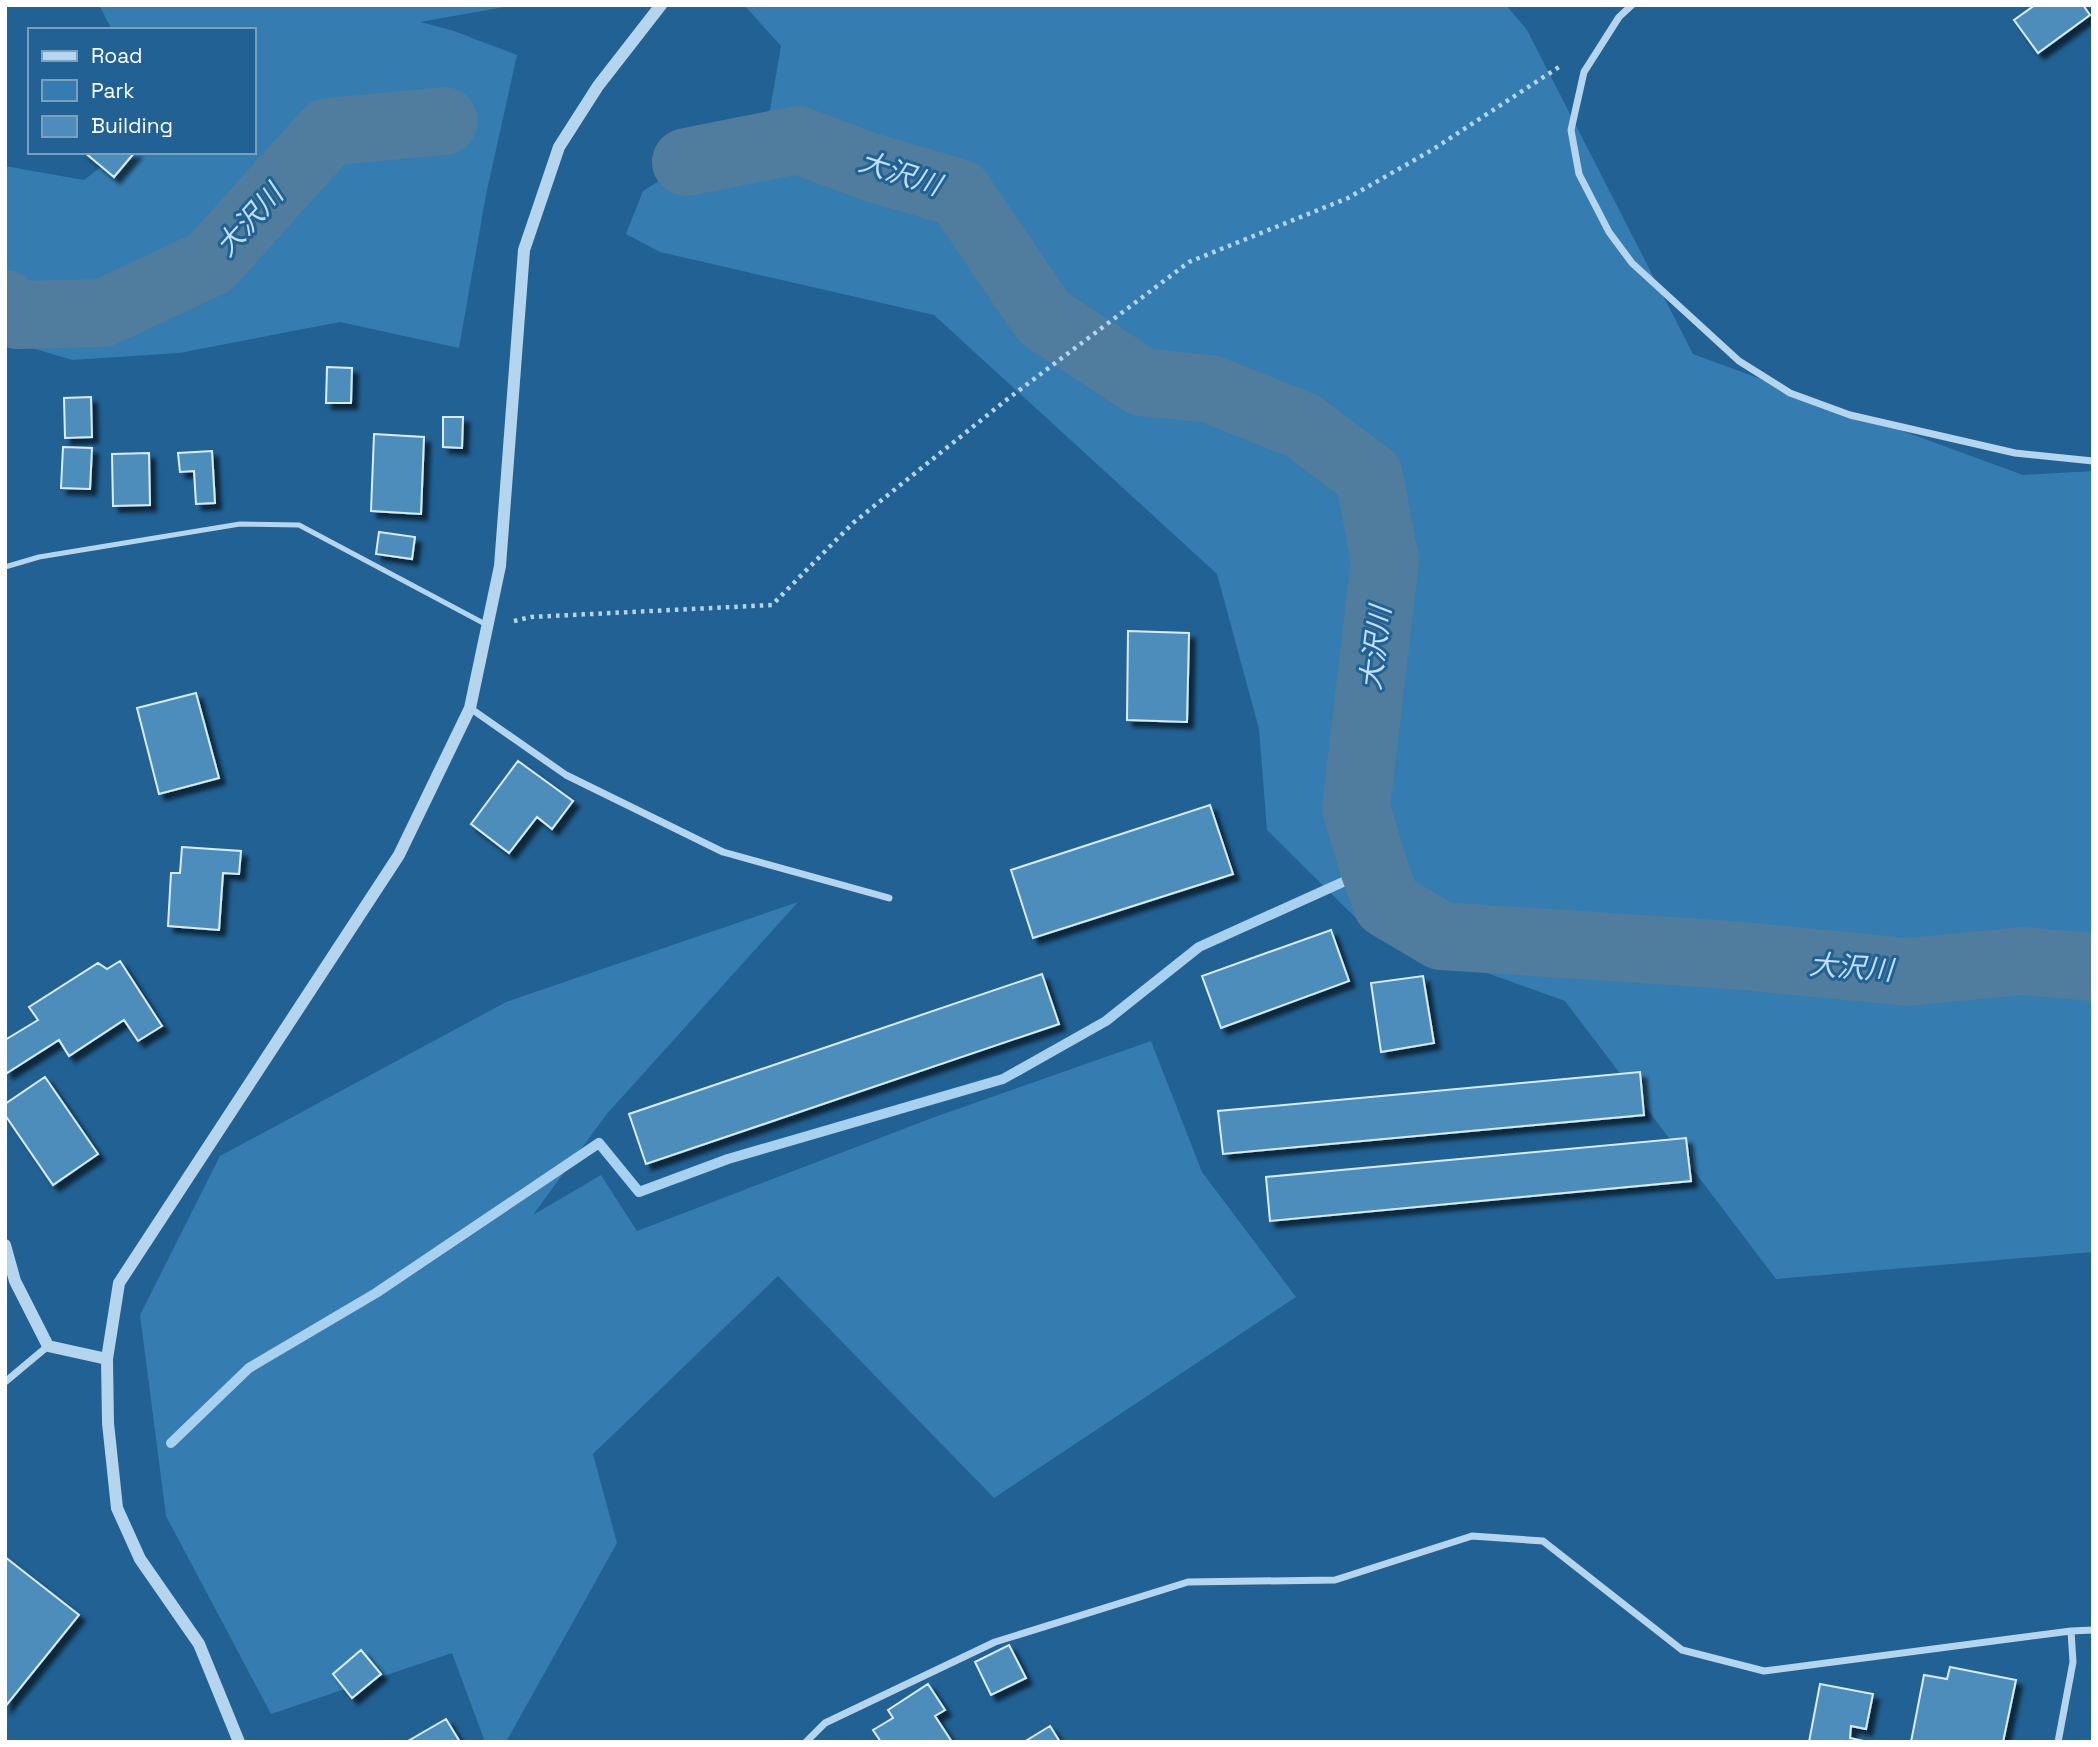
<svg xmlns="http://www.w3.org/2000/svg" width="2098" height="1747" font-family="'Space Grotesk','Noto Sans JP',sans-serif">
<defs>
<filter id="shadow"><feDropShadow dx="6" dy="6" stdDeviation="2" flood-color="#0009"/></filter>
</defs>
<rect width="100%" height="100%" fill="#216193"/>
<path fill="#357cb0" d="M99,5H515L420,22L451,30L517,55L486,195L459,348L340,322L179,353L72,360L5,340V166L84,180L120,152H254V30H112Z
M744,5H1506L1527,30L1693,354L2023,475L2093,471V1252L1776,1279L1565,1001L1369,931L1267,830L1259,729L1217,574L934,315L660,252L626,234L643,191L770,110L781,46Z
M798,902L606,1115L533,1215L601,1175L637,1231L932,1118L1151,1041L1202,1172L1296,1297L994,1498L778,1276L593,1454L617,1543L506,1742H485L452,1653L271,1714L166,1516L140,1315L220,1156L506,1002Z"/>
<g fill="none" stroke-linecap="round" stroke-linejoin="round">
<path stroke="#a7d1ef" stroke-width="10" d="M171,1443L249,1368L376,1293L599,1143L639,1192L728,1159L1003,1079L1106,1021L1199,947L1374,868"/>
<path stroke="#507c9e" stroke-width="68" d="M686,162L798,140L870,167L959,193L1044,318L1142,382L1210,389L1303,426L1369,476L1385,561L1356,808L1374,868L1387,904L1441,936L1732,955L1908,972L2022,961L2093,967
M5,304L18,315L103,313L210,263L328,132L444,121"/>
</g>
<path fill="#4e8dbb" stroke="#d9ecfa" stroke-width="2" filter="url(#shadow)" d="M2035,5H2083L2090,15L2038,53L2014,20Z
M84,152H135L114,177Z
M327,367L352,368L351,403H326Z
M91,397L92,437L65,438L64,398Z
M443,417H463L462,448L443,447Z
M374,434L424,437L421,514L371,511Z
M63,447L92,448L90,489L61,488Z
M212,451L215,503L196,504L194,471L180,472L178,453Z
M149,453L150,505L113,506L112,454Z
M379,532L415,537L412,559L376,554Z
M1128,631L1189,633L1187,722L1127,720Z
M196,693L219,778L159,794L137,708Z
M518,761L573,801L552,829L537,817L509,853L471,824Z
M1210,805L1233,874L1033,938L1011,870Z
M182,847L241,851L239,874L223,873L219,930L168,926L171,873H180Z
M1331,930L1349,981L1221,1028L1202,976Z
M120,961L162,1026L138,1041L124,1020L69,1056L59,1040L7,1073L5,1069V1040L38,1020L29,1007L98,963L107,969Z
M1042,974L1059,1024L646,1164L629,1114Z
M1423,976L1434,1043L1381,1052L1371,983Z
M1640,1072L1644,1115L1223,1154L1218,1111Z
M45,1077L98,1154L53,1185L5,1115V1104Z
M1686,1138L1691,1181L1270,1221L1266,1177Z
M5,1557L79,1615L5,1707Z
M1009,1645L1026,1678L991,1695L975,1662Z
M361,1650L381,1674L352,1698L333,1674Z
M1950,1667L2016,1680L2003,1742H1911L1924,1675L1947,1679Z
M928,1684L945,1710L935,1716L952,1742H881L873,1730L893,1718L888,1710Z
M1820,1684L1873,1694L1866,1729L1851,1726L1850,1738L1868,1742H1809Z
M446,1719L460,1742L408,1741Z
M1050,1726L1060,1742H1024Z"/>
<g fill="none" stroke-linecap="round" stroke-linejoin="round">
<path stroke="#b4d5ed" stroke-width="4.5" stroke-dasharray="3.5 5" stroke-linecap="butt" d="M514,621L531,617L772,605L853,523L1005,401L1189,262L1348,198L1432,150L1562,65"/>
<path stroke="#b4d5ed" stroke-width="5" d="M5,567L39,557L240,524L299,525L487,625"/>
<path stroke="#b4d5ed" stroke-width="7" d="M1632,5L1619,17L1584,72L1571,130L1579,174L1609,232L1632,263L1739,361L1790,393L1850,415L2015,453L2093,461
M470,708L566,775L723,852L889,898
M5,1382L48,1346
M806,1742L825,1723L995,1642L1188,1582L1335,1580L1472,1536L1543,1541L1682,1650L1764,1671L2071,1631L2093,1630
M2058,1742L2073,1662L2071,1631"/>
<path stroke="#b4d5ed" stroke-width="12" d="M5,1245L15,1281L48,1346L107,1359
M239,1742L199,1644L140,1559L117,1508L108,1423L107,1359L119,1283L399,855L470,708L500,566L524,250L559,147L598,86L661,5"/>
</g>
<g text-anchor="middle" stroke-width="6" stroke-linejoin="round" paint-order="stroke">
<g font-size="28" font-style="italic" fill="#c0def4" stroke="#216193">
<text transform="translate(900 173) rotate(18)" y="10">大沢川</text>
<text transform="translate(249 220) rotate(-48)" y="10">大沢川</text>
<text transform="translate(1375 648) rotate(-83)" y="10">大沢川</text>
<text transform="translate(1851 967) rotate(4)" y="10">大沢川</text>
</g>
</g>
<rect width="2098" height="1747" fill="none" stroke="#ffffff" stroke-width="14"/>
<rect x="28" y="28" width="228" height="126" fill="#216193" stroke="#7aa0be" stroke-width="2"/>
<rect x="42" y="51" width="35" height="10" fill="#b4d5ed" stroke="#7aa0be" stroke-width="2"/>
<text x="91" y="63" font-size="21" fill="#ffffff">Road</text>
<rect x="42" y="80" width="35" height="21" fill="#357cb0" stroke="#7aa0be" stroke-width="2"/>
<text x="91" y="98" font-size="21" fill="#ffffff">Park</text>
<rect x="42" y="116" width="35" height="21" fill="#4e8dbb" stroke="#7aa0be" stroke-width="2"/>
<text x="91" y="133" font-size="21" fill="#ffffff">Building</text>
</svg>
